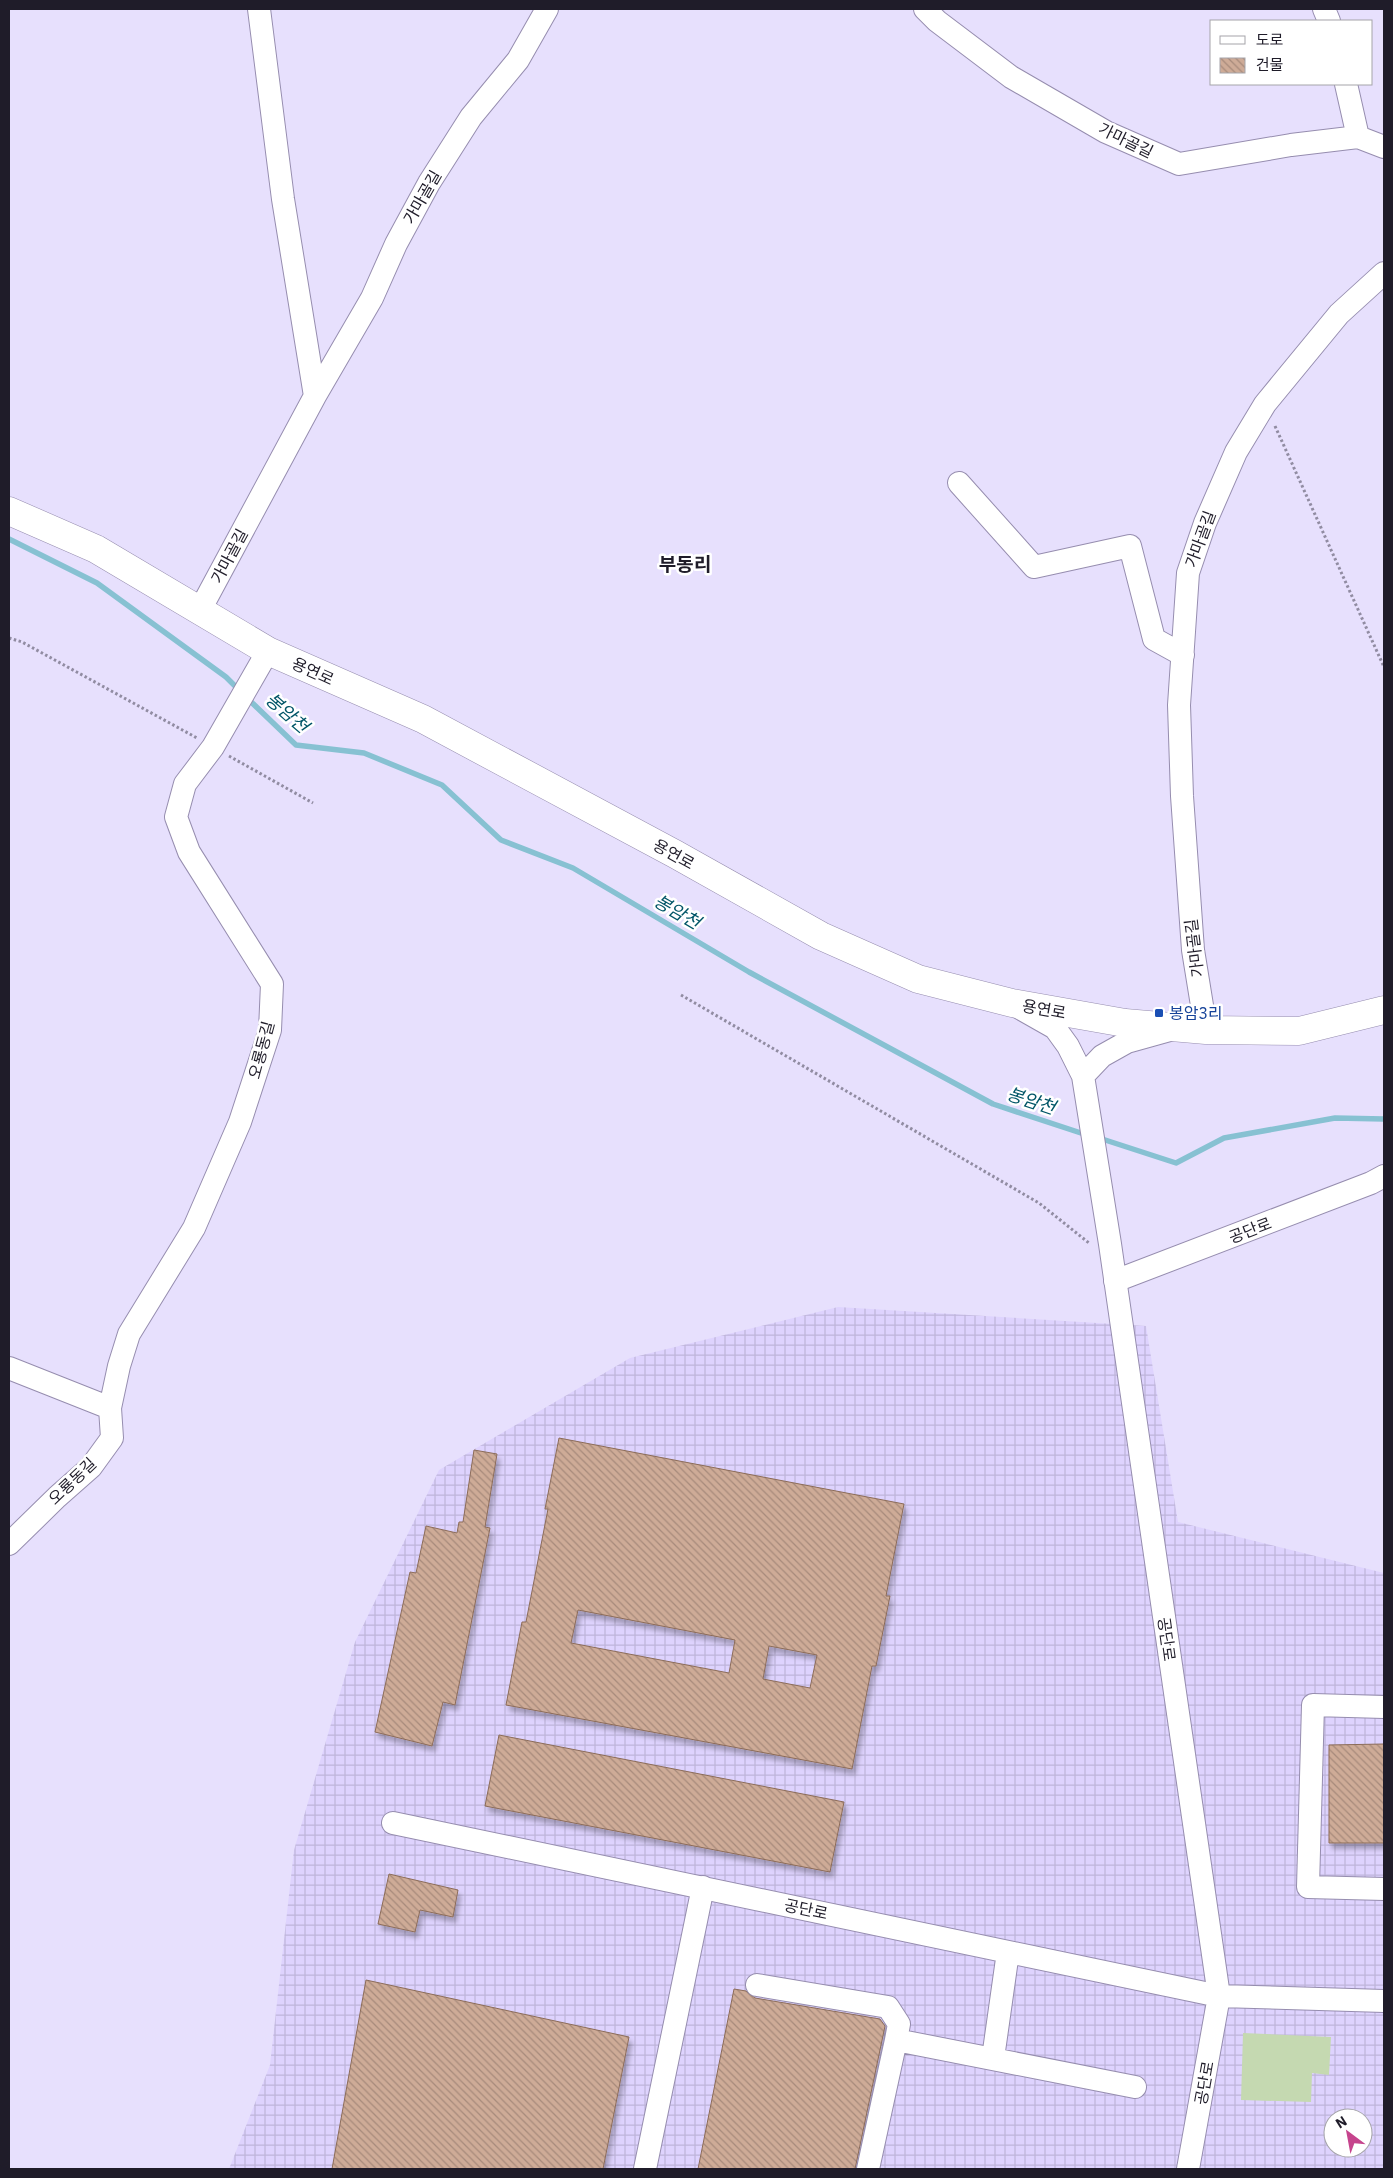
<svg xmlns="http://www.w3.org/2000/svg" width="1393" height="2178" font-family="'IBM Plex Sans','Noto Sans KR',sans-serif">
<defs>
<pattern id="industrial-grid" width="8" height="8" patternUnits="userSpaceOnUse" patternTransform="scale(1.25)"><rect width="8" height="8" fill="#ded3fe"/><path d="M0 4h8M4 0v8" fill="none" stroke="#beb5da"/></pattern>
<pattern id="building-back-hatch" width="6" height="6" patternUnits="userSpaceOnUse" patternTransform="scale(1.25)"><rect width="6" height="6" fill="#ceab97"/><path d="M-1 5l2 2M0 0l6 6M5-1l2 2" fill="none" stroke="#a78a7b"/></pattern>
<filter id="shadow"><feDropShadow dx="3" dy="5.5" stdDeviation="2.5" flood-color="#0004"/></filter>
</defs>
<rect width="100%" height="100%" fill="#e7e0fd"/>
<path fill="url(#industrial-grid)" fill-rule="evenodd" d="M838,1307L1146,1326L1178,1522L1384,1573V2169H229L270,2065L294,1850L355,1642L439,1470L630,1358ZM1333,2118H1363V2148H1333Z"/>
<path fill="#c5d9b1" d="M1243,2033L1331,2037L1329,2075L1312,2073L1311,2102L1241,2100Z"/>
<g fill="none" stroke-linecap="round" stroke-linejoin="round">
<path stroke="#87c1d2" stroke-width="5.5" d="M9,539L97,583L226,677L240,691
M246,697L296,745L364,753L442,785L501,840L573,868L749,972L993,1104L1087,1135
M1099,1138L1176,1163L1224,1138L1335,1118L1384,1119"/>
</g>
<path fill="url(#building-back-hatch)" stroke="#8c6c59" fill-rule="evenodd" filter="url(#shadow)" d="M559,1438L904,1504L886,1596H890L876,1666H872L852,1769L506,1705L522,1622H526L548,1509H545ZM578,1610L735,1640L729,1673L571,1643ZM769,1646L817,1655L810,1688L763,1679Z
M474,1450L497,1454L485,1527L490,1528L455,1705L443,1702L432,1746L375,1732L410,1572L416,1573L426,1526L457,1533L459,1522H463Z
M499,1735L844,1802L830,1872L485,1806Z
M1384,1744V1843H1329V1745Z
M389,1874L458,1890L453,1917L420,1910L415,1932L378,1924Z
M366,1980L629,2037L603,2169H332Z
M734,1989L746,1991L755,1998L880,2019L885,2026L855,2169H698Z"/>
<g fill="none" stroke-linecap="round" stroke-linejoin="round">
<g stroke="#968daf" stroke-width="24">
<path id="minor" d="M925,9L937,21L1011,77L1106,132L1179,164L1291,145L1358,137L1384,147
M1324,9L1329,21
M1346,84L1358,137
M315,396L372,298L396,244L429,183L471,117L518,60L547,9
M959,483L1034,567L1130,546L1154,639L1183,655
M200,610L315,396L283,199L259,9
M1018,1007L1055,1028L1068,1046L1083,1076L1110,1244L1219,1996L1188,2169
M1206,1030L1193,950L1182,796L1179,705L1188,573L1205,523L1236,452L1265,404L1339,314L1384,273
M1083,1076L1102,1056L1127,1042L1170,1030
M1115,1281L1371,1183L1384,1176
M9,1368L110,1408L119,1366L129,1334L194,1228L240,1122L270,1030L272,984L189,852L176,817L185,784L213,747L268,651
M9,1544L57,1497L91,1467L112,1438L110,1408
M1384,1707L1313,1705L1308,1887L1384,1889
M393,1823L1219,1996L1384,2001
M757,1985L888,2007L899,2024L896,2040
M993,2058L1008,1952
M645,2169L703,1887
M868,2169L896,2040L1135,2087"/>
</g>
<g stroke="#968daf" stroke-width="29">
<path id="major" d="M9,511L96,549L268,651L423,719L675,854L821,936L918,979L1012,1003L1125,1023L1206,1030L1299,1031L1384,1010"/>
</g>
<path stroke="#918ca2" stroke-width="3" stroke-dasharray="2.5 2.5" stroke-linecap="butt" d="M1275,426L1384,667
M9,638L22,642L197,738
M229,756L313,803
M681,995L1039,1203L1089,1243"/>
<use href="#minor" stroke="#fff" stroke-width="22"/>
<use href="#major" stroke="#fff" stroke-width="28"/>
</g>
<rect fill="#1a4fb4" stroke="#fff" stroke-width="2" x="1154" y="1008" width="10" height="10" rx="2.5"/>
<g text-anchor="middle" stroke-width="5" stroke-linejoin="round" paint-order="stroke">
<g font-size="16" fill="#1f1c29" stroke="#fff">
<text transform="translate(1126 140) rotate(26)" y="6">가마골길</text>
<text transform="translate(422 197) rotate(-60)" y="6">가마골길</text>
<text transform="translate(1200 539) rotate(-70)" y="6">가마골길</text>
<text transform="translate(229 556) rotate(-62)" y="6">가마골길</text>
<text transform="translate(313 671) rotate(24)" y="6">용연로</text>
<text transform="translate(674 854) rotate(29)" y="6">용연로</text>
<text transform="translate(1194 948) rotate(-97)" y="6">가마골길</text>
<text transform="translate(1044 1009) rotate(10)" y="6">용연로</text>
<text transform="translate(261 1050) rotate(-75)" y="6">오룡동길</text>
<text transform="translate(1250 1230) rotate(-21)" y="6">공단로</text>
<text transform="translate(72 1481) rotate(-44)" y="6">오룡동길</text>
<text transform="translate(1167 1639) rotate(82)" y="6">공단로</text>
<text transform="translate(806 1909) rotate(12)" y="6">공단로</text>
<text transform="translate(1204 2083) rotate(-80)" y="6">공단로</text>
</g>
<g font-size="16" fill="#164399" stroke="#fff" text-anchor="start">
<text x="1169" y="1019">봉암3리</text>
</g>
<g font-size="18" font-style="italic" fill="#005567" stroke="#fff">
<text transform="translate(287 713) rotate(41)" y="6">봉암천</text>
<text transform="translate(677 912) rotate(30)" y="6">봉암천</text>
<text transform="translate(1031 1101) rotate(18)" y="6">봉암천</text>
</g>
<g font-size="19" font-weight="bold" fill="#1f1c29" stroke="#fff">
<text x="685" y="571">부동리</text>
</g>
</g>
<rect width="1393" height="2178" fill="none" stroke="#1f1c29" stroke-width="20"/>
<rect x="1210" y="20" width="162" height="65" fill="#ffffff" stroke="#a5a4a9"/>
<rect x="1220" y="36" width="25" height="8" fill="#ffffff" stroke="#a5a4a9"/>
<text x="1256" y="45" font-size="15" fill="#1f1c29">도로</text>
<rect x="1220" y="58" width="25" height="15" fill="url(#building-back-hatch)" stroke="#a5a4a9"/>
<text x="1256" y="70" font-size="15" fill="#1f1c29">건물</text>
<g transform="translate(1348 2133) rotate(328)"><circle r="24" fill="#ffffff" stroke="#a5a4a9"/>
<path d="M0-4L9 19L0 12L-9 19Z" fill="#c6448d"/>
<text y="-8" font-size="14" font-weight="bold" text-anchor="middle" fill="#1f1c29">N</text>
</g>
</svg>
